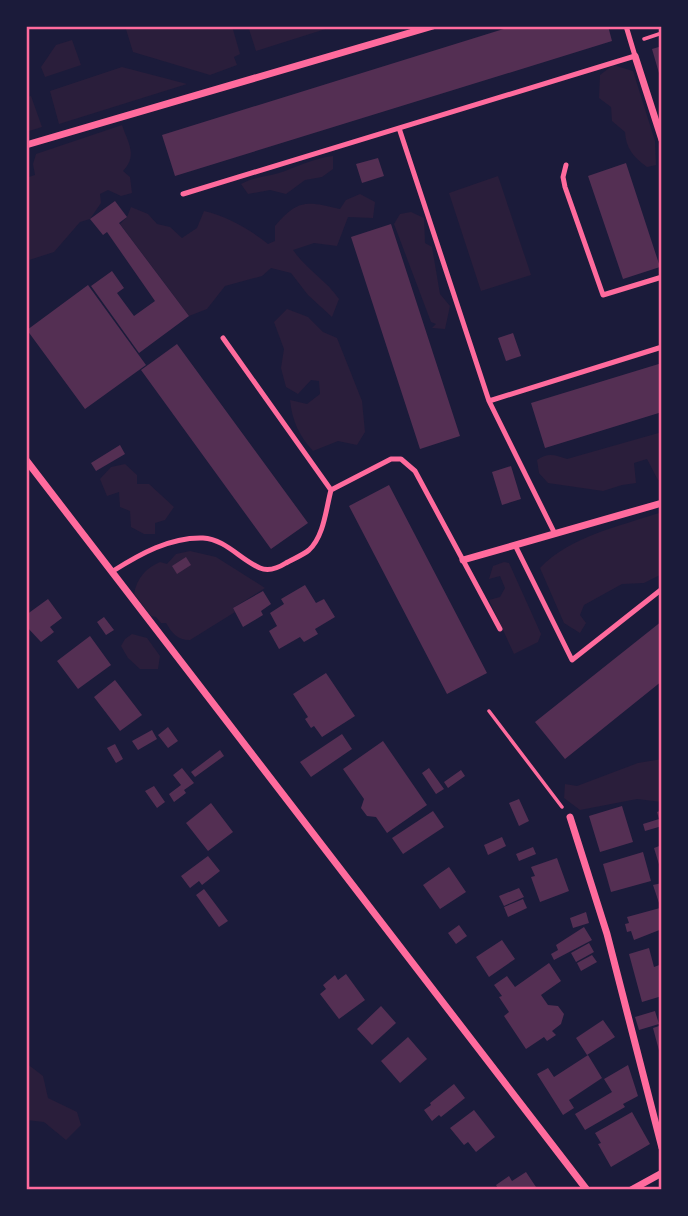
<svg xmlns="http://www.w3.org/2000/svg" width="688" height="1216" font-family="Lato,sans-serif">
<rect width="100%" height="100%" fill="#1b1b3a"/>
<path fill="#2a1e3b" d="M125,26H232L240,54L234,57L237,65L210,75L133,52Z
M248,26H335L256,51Z
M72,40L81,65L45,77L41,67L56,45Z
M613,65L633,71L655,141L656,165L647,167C633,157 626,148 625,132L612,121L611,107L599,98L600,75Z
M122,67L187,84L59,124L50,91Z
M31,96L42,127L26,132V97Z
M122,125C128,143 138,155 123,171L130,177L132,193L121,196L108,190L100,194L101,203L90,219L80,222L54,252L26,261V178L35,175L33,164L36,154Z
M333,156V169L322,177L305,180L286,194L270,190L248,194L241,184C253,177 265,177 279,173C297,167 314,158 333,156Z
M498,176L531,275L481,291L449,193Z
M360,194L375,202L373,218L348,217L337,246L314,243L293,250C306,269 326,280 339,299L332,317L308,295L291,273L271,268L262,276L225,286L207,309L189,316L120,224L127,217L131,207L148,214L157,224L170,227L182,238L197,228L204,211C227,216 249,229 268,244L275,241V226C298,199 306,201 340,209L346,200Z
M411,212L424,218L425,243L432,247L440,294L450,306L445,329L432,328L436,324L431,322L394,224L400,214Z
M287,309L308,317L323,332L337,338L362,401L365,432L357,445L338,441L313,451C299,436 292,420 290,400L307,404L320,394L319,381L311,380L298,394L286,387L281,368L284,349L274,322Z
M662,432V481L658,480L647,459L634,463L636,483L622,485L603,491L548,483L539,473L537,460C548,452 555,455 567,459Z
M125,464L137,475V484H149L174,507L165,520L155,523V534H144L131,527L130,511L120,507L119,492L107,496L100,479L111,467Z
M662,512V574L644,583L622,584L584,605L580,615L586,623L580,633L564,623L540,568C570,536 621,526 662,512Z
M190,551L216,557L265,588L233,608L235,612L190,640C177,640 172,633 166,623H161L156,617L151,616L134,594C137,578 146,568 160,562L167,564L176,554Z
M504,562L509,563L541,634L538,642L514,654L489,600L500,597L505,588L500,576L489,579L493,566Z
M132,634L147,638L160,656L158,669H140L128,658L121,646L125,639Z
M662,759V802L637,799L580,810L564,798L565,784L577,786L638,763Z
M26,1063L43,1076L48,1098L77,1112L81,1125L66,1140L44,1122L26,1120Z"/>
<path fill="#542f53" d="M513,26H608L612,41L175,176L162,135Z
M662,46V80H661L652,49Z
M378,158L384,176L362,183L356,164Z
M626,163L660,267L623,279L588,176Z
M115,201L127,217L119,223L189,316L139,353L91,286L112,271L124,288L117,293L134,316L155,301L107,232L103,235L90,219Z
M391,224L460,436L420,449L351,237Z
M88,285L146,365L85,409L27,330Z
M513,333L521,356L506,361L498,338Z
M177,344L308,523L271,549L141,370Z
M662,363V412L545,448L531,403Z
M120,445L125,454L96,471L91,463Z
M511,466L521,499L502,505L492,472Z
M389,485L487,673L447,694L349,506Z
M186,557L191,565L177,574L172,566Z
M305,585L316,603L324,599L335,617L315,629L318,634L304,642L300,637L279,649L269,631L277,626L270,613L284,604L281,599Z
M263,591L271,604L261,611L263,615L243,627L233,608Z
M48,599L62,618L50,627L54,632L41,642L26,626V615Z
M104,617L114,630L106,635L97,622Z
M662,621V681L565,759L535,722Z
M90,636L111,665L78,689L57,661Z
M326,673L355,716L322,737L314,726L311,728L305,719L308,717L293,694Z
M115,680L142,715L120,731L94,697Z
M168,727L178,741L168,748L158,735Z
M152,730L157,739L138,750L132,741Z
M342,734L352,749L311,777L300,762Z
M383,741L427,805L387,833L376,817L367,816L361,808L364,799L343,769Z
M115,744L123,759L116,763L107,748Z
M220,750L224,756L195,777L191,772Z
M182,768L194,783L184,790L186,793L174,802L169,794L181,785L173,775Z
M429,768L444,789L436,794L422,773Z
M461,770L465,776L448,788L444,782Z
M154,786L165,802L157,808L145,791Z
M519,799L529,821L519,826L509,803Z
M211,803L233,832L208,851L186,823Z
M622,806L633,842L600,852L589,816Z
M662,810V826L645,831L643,824L659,819L657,812Z
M433,811L444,827L403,854L392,838Z
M502,837L506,846L488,855L484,845Z
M662,845V871H661L654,848Z
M533,847L536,854L519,861L516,854Z
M643,852L651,881L611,892L603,864Z
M208,856L220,871L202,885L199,881L190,888L181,876Z
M557,858L569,891L540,902L531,877L535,876L531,867Z
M449,867L466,892L440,909L423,885Z
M662,883V902L659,903L653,885Z
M519,888L524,897L504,906L499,896Z
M204,889L228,921L219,927L196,895Z
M523,899L527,908L508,917L504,907Z
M660,908L662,929L634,940L631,931L627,932L625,924L629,923L627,917Z
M586,912L589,923L573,928L570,918Z
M459,925L467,936L456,944L448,933Z
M584,927L592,940L554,960L551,954L558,950L556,945Z
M502,940L515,959L489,977L476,957Z
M589,943L594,952L576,962L571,953Z
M649,948L654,967L662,964V996L642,1002L629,954Z
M592,955L597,962L581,971L577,963Z
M549,963L561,981L541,995L548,1005L558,1006L564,1014L561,1024L552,1031L556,1035L547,1041L544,1037L526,1049L504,1016L509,1012L499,997L502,996L494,985L507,976L515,987Z
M346,974L365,1000L339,1019L320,994L326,989L323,985L335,975L338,980Z
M381,1006L396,1023L372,1045L357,1029Z
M655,1011L659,1024L639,1030L635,1017Z
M603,1020L615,1037L587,1055L576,1038Z
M662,1025V1058H661L653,1028Z
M408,1037L427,1059L400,1083L381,1061Z
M588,1055L602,1078L569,1100L574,1108L563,1115L537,1074L548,1068L554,1077Z
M628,1065L638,1096L623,1104L625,1107L585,1130L575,1114L612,1092L604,1079Z
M454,1084L465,1098L441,1117L439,1115L432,1121L424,1110L431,1105L430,1103Z
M474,1110L495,1137L476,1152L468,1142L464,1145L450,1128Z
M632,1112L650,1144L611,1167L598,1144L601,1143L595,1133Z
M526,1172L538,1190H499L496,1185L509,1176L512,1181Z"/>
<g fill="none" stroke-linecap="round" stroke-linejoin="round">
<path stroke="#ff6b9d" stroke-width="3.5" d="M644,39L662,33
M489,711L562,807"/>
<path stroke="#ff6b9d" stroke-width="5" d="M399,128L489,401L555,534
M566,165L563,177L565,187L603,295L662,277
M183,194L635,56L626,26
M223,338L331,490
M489,401L662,347
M515,545L572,660L662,589
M113,571C140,554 170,537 203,538C225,539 241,560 260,568C269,572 278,568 286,563C293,559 303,555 309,550C324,536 326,509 331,490L391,459H401L415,471L500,629"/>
<path stroke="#ff6b9d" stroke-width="7" d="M635,56L662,140
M26,145L433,26
M26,460L587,1190
M463,560L662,503
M570,817L607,934L662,1148
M631,1190L662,1173"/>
</g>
<rect width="688" height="1216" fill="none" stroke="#1b1b3a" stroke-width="56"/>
<rect x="28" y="28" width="632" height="1160" fill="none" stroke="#ff6b9d" stroke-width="2.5"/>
</svg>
